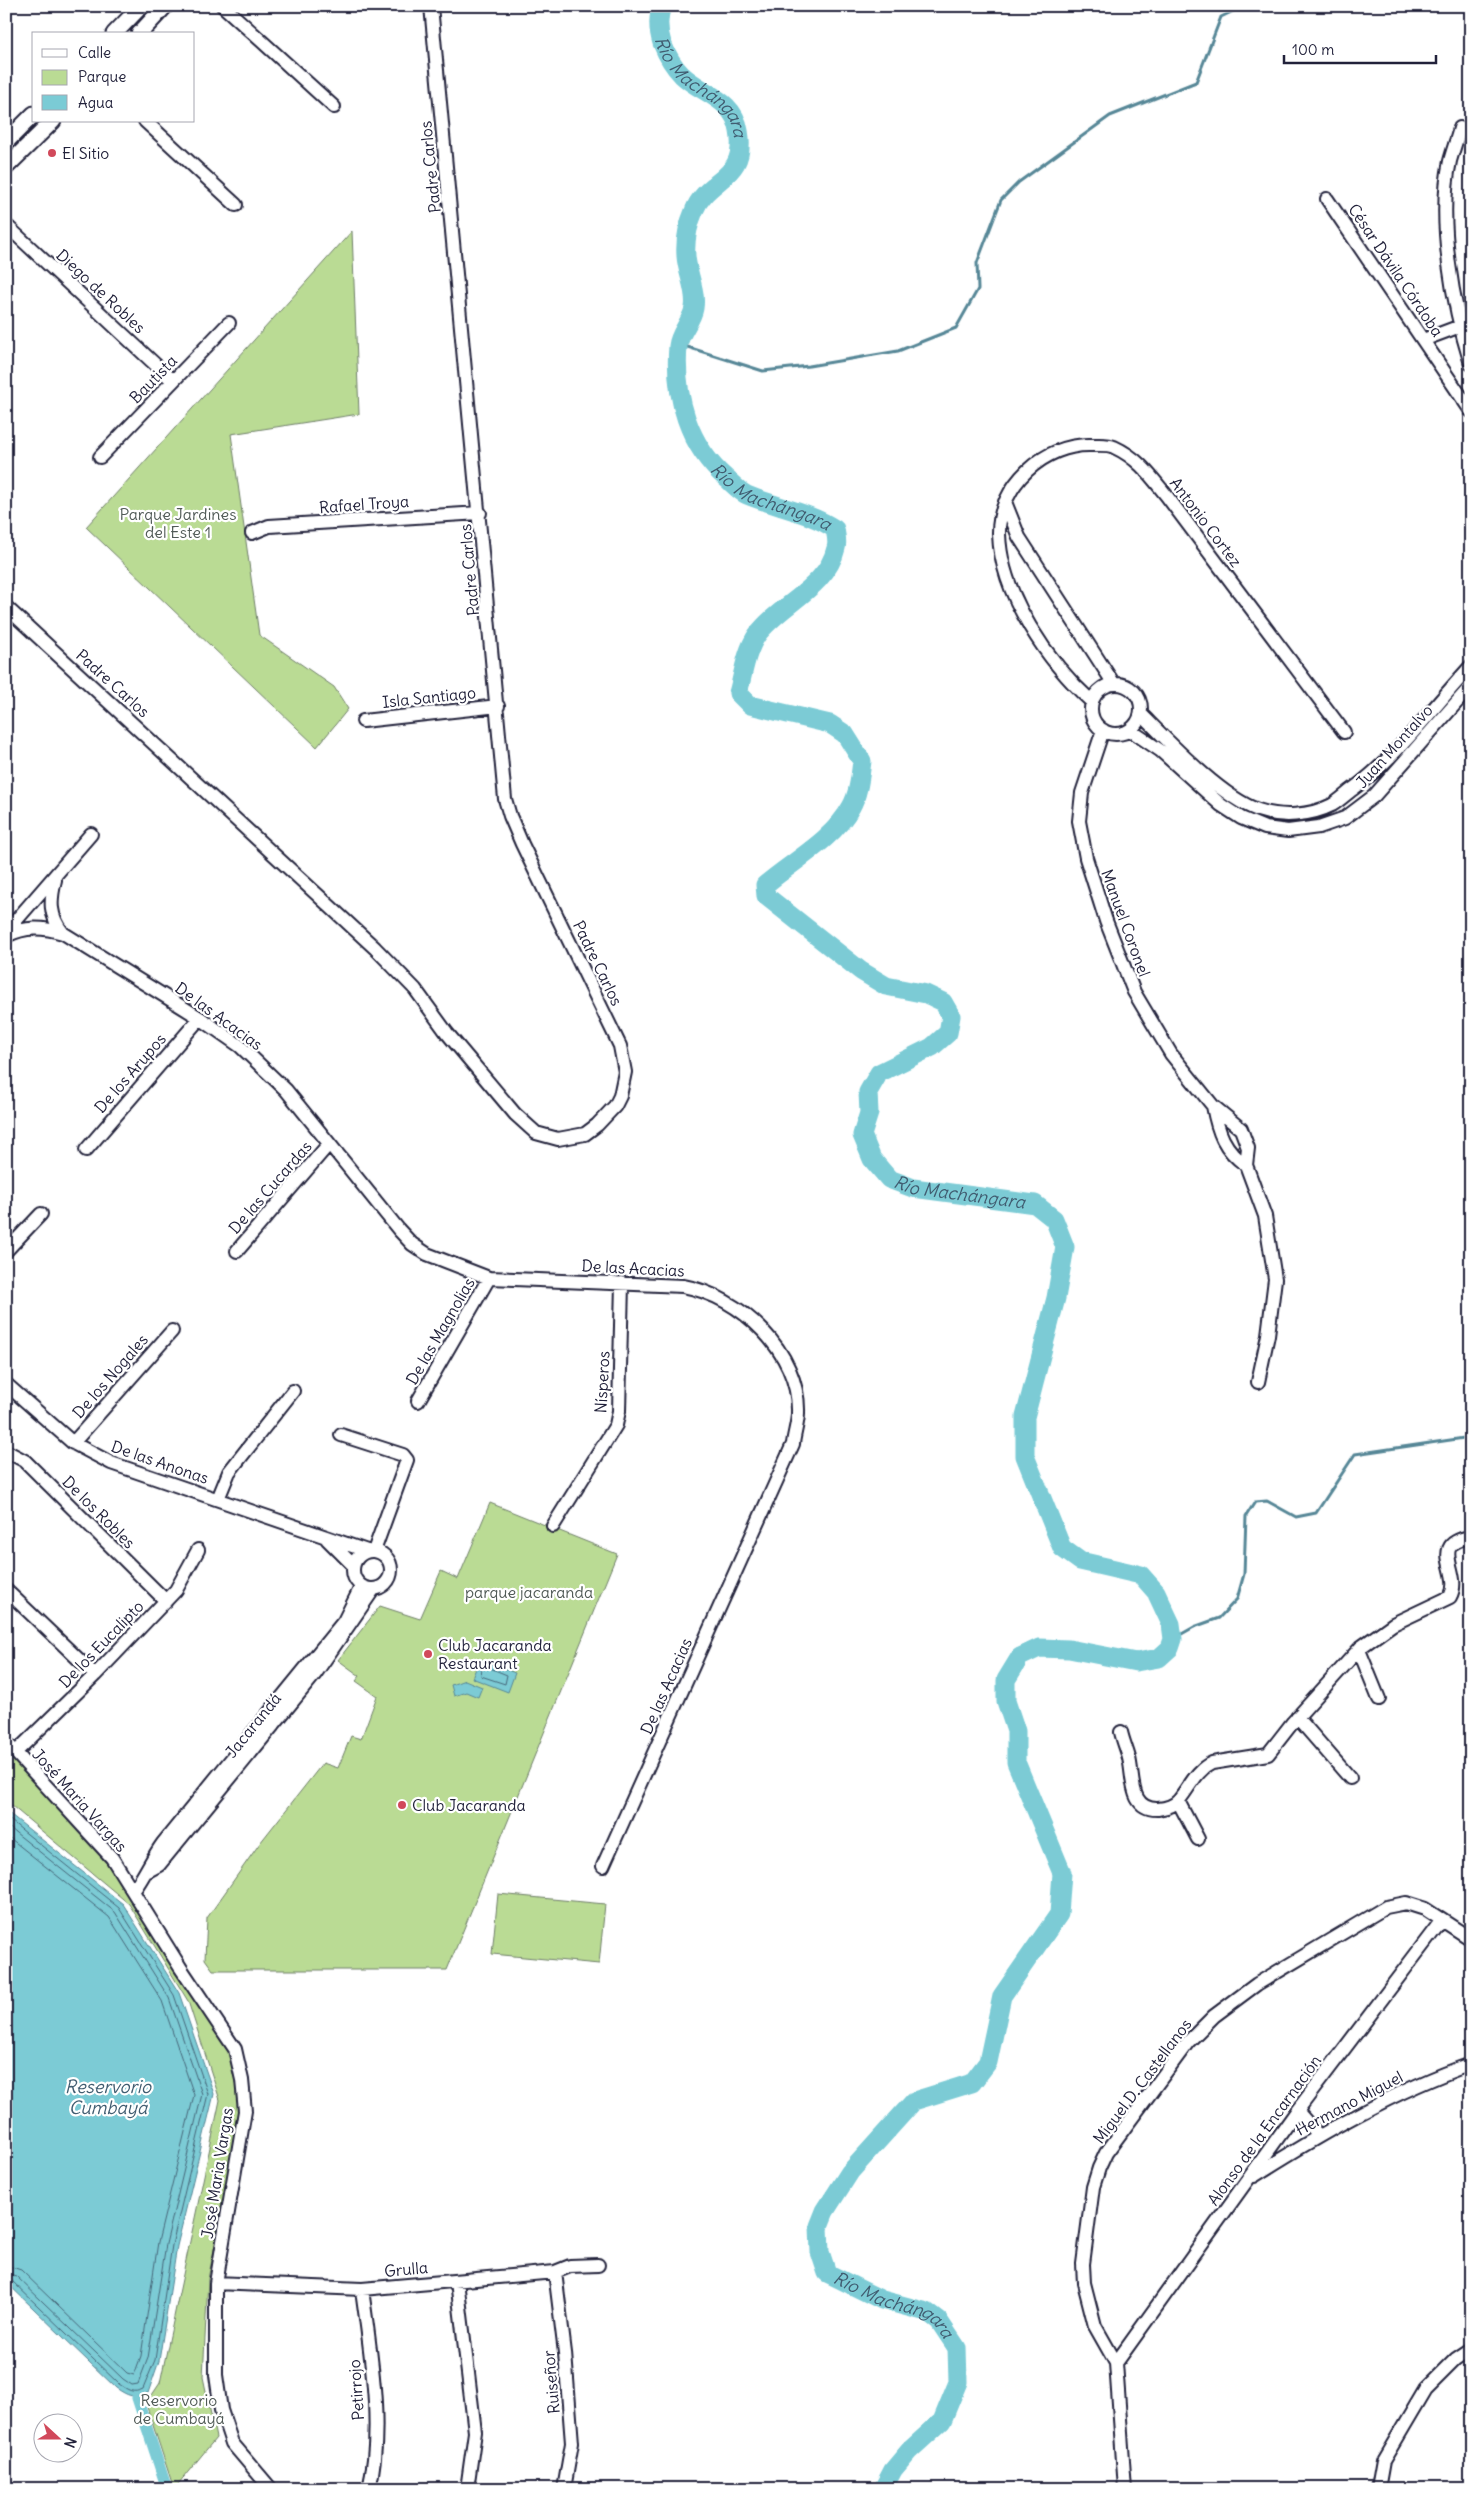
<svg xmlns="http://www.w3.org/2000/svg" width="1477" height="2495" font-family="Delius,sans-serif">
<rect width="100%" height="100%" fill="#fff"/>
<filter id="ink" filterUnits="userSpaceOnUse"><feTurbulence type="fractalNoise" baseFrequency=".02" numOctaves="2"/><feDisplacementMap in="SourceGraphic" scale="10" xChannelSelector="R" yChannelSelector="G"/><feConvolveMatrix kernelMatrix="1 2 1 2 8 2 1 2 1" color-interpolation-filters="sRGB"/></filter>
<g filter="url(#ink)">
<path fill="#badb94" stroke="#6e7e68" d="M352,231L359,414L231,434L259,635L334,687L348,709L317,747L86,527Z
M490,1503L617,1554L447,1970H213L205,1959L207,1918L260,1843L323,1763L338,1768L351,1736L361,1739L377,1696L356,1681L360,1676L338,1660L380,1606L420,1619L441,1571L458,1579Z
M6,1742L82,1814L156,1919L232,2054L242,2114L208,2279L203,2377L216,2438L174,2489L146,2404L160,2383L220,2100L188,2001L129,1904L6,1801Z
M498,1894L605,1904L599,1964L492,1954Z"/>
<path fill="#7bcbd5" stroke="#578797" d="M480,1659L515,1673L508,1692L472,1678Z
M465,1680L482,1687L478,1697L466,1692L454,1696L451,1685Z
M6,1811L123,1904L179,1993L214,2094L177,2246L159,2361L148,2393C134,2399 128,2396 116,2388L6,2282Z"/>
<g fill="none" stroke-linecap="round" stroke-linejoin="round">
<path stroke="#466679" stroke-width="1" d="M485,1666L507,1675L505,1684L481,1676L482,1668Z
M6,1817L119,1908L174,1995L208,2094L172,2245L155,2360L143,2389C133,2394 128,2390 119,2384L12,2281L6,2279
M6,1825L115,1912L169,1998L202,2094L166,2244L148,2358L138,2384L132,2385L123,2379L16,2276L6,2273
M6,1835L109,1917L162,2001L194,2095L158,2242L141,2356L134,2375L127,2373L21,2270L6,2265"/>
<path stroke="#578797" stroke-width="3" d="M678,344L763,371L809,366L898,351L956,328L978,289L977,263L1001,200L1019,182L1110,116L1196,82L1221,17L1244,6
M1164,1644L1194,1627L1219,1618L1237,1599L1244,1574L1246,1516L1255,1502L1267,1501L1296,1517L1316,1513L1355,1454L1471,1437"/>
<path stroke="#7bcbd5" stroke-width="11" d="M137,2398L167,2489"/>
<path stroke="#7bcbd5" stroke-width="19" id="s1" d="M662,6C657,19 658,30 662,43C666,53 674,67 682,75C702,94 734,99 739,131C748,180 707,177 694,211C688,225 685,242 686,256C687,273 697,291 694,308C692,321 679,333 678,346C674,396 688,446 727,479C733,484 740,492 747,495C776,507 809,512 835,529C836,535 838,542 836,548C827,588 780,604 757,635C746,651 743,675 738,693L750,705L830,724L845,734L862,761C860,776 859,793 851,807C833,840 793,861 765,885L766,896L861,971L886,986L926,994L943,1002L951,1016L948,1033L932,1047L879,1073L868,1092L869,1113L862,1135L872,1159L889,1179L913,1188L1035,1204L1054,1219L1065,1247L1056,1298L1025,1417V1456L1062,1548L1080,1561L1141,1575L1156,1592L1171,1624L1173,1639L1170,1648L1159,1658L1136,1662L1069,1649L1039,1648L1020,1657L1006,1680V1701L1016,1731V1762L1062,1873L1059,1914L1002,1996L988,2062L972,2083L914,2101L850,2172L825,2211L819,2226L820,2252L827,2273L882,2300L927,2312L939,2321L957,2348L958,2382L942,2421L909,2451L893,2470L883,2489"/>
<g stroke="#22223b" stroke-width="16">
<path id="minor" d="M223,6L334,107
M145,121L236,205
M1460,128C1457,139 1453,150 1450,161C1437,221 1453,306 1471,364
M1327,199L1471,411
M6,225L173,381
M1423,340L1471,322
M100,457L229,323
M1005,502L1019,537L1114,684
M252,533L269,526L480,513
M6,607L375,948L415,989L447,1033L515,1114L536,1133L558,1139L585,1134L597,1125L615,1106L620,1096L625,1072L620,1046L522,844L510,816L505,799L431,6
M1091 709a25 25 0 1 1 50 0a25 25 0 1 1-50 0Z
M1092,702C1049,663 1001,596 999,534C998,486 1044,443 1092,445C1099,445 1108,444 1114,447C1138,458 1150,475 1166,495L1344,732
M1141,714C1169,742 1222,798 1258,810C1281,818 1310,816 1332,805C1339,801 1346,794 1353,789C1398,756 1433,707 1471,666
M363,721L498,706
M1103,730L1082,793L1079,821L1086,858L1106,921L1134,992L1171,1054L1213,1106L1241,1129L1248,1148L1246,1165L1265,1216L1275,1279L1268,1335L1258,1382
M1130,730L1161,751L1221,805L1241,818L1265,828L1288,831L1319,827L1345,818L1374,796L1471,686
M55,880C50,901 49,915 63,933
M6,932L91,834
M6,936C26,926 43,927 63,933L200,1018L240,1046L286,1090L399,1230L412,1244L427,1254L489,1278L683,1286C740,1296 800,1352 798,1413C798,1423 794,1434 793,1444L603,1866
M1213,1106C1218,1132 1224,1150 1246,1165
M86,1150L200,1018
M6,1251L41,1214
M237,1251L328,1145
M6,1384L73,1443L111,1463L367,1551
M418,1401L489,1278
M341,1435L403,1455L407,1460L374,1551
M73,1443L172,1331
M6,1451L25,1461L166,1601
M218,1499L229,1472L293,1391
M553,1526L616,1425L619,1411L622,1283
M327,1539L353,1565
M353 1570a19 19 0 1 1 38 0a19 19 0 1 1-38 0Z
M6,1590L95,1675
M1359,1650L1379,1699
M1297,1717L1350,1778
M1121,1732C1123,1741 1127,1750 1129,1758C1134,1778 1129,1810 1158,1809C1167,1808 1174,1806 1179,1800C1190,1787 1196,1770 1212,1763L1268,1754L1293,1722L1361,1647L1393,1624L1450,1597C1464,1573 1426,1544 1471,1537
M6,1742L112,1858L180,1967L235,2049L242,2080L245,2111L216,2283V2375L221,2410L232,2443L271,2489
M16,1752L95,1675L176,1590L198,1550
M1178,1801L1198,1839
M148,1871L159,1865L315,1674L373,1590
M134,1890C145,1875 152,1858 163,1843L344,1621L361,1587
M1297,2111L1318,2135
M1254,2176C1322,2133 1394,2091 1471,2064
M555,2272L565,2353L572,2443L564,2489
M457,2281L475,2432L467,2489
M216,2283L362,2289L555,2272L570,2266L598,2265
M362,2289C370,2351 384,2427 369,2489
M1116,2363L1297,2111L1442,1920
M1125,2489L1116,2363L1095,2326L1084,2283L1083,2264L1093,2187L1099,2168L1106,2153L1188,2042L1214,2016L1257,1984L1386,1907L1406,1903L1425,1909L1471,1939
M1378,2489L1383,2461L1425,2390L1456,2359L1471,2349"/>
</g>
<g stroke="#22223b" stroke-width="19">
<path id="tertiary" d="M114,34L141,6
M139,34L165,6
M6,142L34,114
M6,167L53,121"/>
</g>
<use href="#minor" stroke="#fff" stroke-width="12"/>
<use href="#tertiary" stroke="#fff" stroke-width="15"/>
</g>
</g>
<g fill="#d1495b" stroke="#fff" stroke-width="2">
<circle cx="52" cy="153" r="5"/>
<circle cx="428" cy="1654" r="5"/>
<circle cx="402" cy="1805" r="5"/>
</g>
<g text-anchor="middle" stroke-width="4.5" stroke-linejoin="round" paint-order="stroke">
<g font-size="16" fill="#22223b" stroke="#fff" text-anchor="start">
<text x="62" y="159">El Sitio</text>
<text x="438" y="1651">Club Jacaranda<tspan x="438" dy="18">Restaurant</tspan></text>
<text x="412" y="1811">Club Jacaranda</text>
</g>
<g font-size="16" fill="#22223b" stroke="#fff">
<text transform="translate(430 167) rotate(-96)" y="6">Padre Carlos</text>
<text transform="translate(1396 270) rotate(56)" y="6">César Dávila Córdoba</text>
<text transform="translate(101 291) rotate(43)" y="6">Diego de Robles</text>
<text transform="translate(153 379) rotate(-46)" y="6">Bautista</text>
<text transform="translate(364 504) rotate(-4)" y="6">Rafael Troya</text>
<text transform="translate(1206 522) rotate(53)" y="6">Antonio Cortez</text>
<text transform="translate(469 570) rotate(-95)" y="6">Padre Carlos</text>
<text transform="translate(113 683) rotate(42)" y="6">Padre Carlos</text>
<text transform="translate(429 697) rotate(-6)" y="6">Isla Santiago</text>
<text transform="translate(1394 746) rotate(-48)" y="6">Juan Montalvo</text>
<text transform="translate(1126 923) rotate(70)" y="6">Manuel Coronel</text>
<text transform="translate(598 963) rotate(64)" y="6">Padre Carlos</text>
<text transform="translate(219 1016) rotate(36)" y="6">De las Acacias</text>
<text transform="translate(130 1073) rotate(-49)" y="6">De los Arupos</text>
<text transform="translate(270 1187) rotate(-49)" y="6">De las Cucardas</text>
<text transform="translate(633 1268) rotate(3)" y="6">De las Acacias</text>
<text transform="translate(440 1331) rotate(-60)" y="6">De las Magnolias</text>
<text transform="translate(110 1376) rotate(-49)" y="6">De los Nogales</text>
<text transform="translate(602 1382) rotate(-87)" y="6">Nísperos</text>
<text transform="translate(160 1462) rotate(19)" y="6">De las Anonas</text>
<text transform="translate(99 1512) rotate(45)" y="6">De los Robles</text>
<text transform="translate(101 1644) rotate(-46)" y="6">De los Eucalipto</text>
<text transform="translate(666 1686) rotate(-66)" y="6">De las Acacias</text>
<text transform="translate(253 1725) rotate(-51)" y="6">Jacarandá</text>
<text transform="translate(80 1800) rotate(48)" y="6">José Maria Vargas</text>
<text transform="translate(1142 2081) rotate(-53)" y="6">Miguel D. Castellanos</text>
<text transform="translate(1349 2103) rotate(-28)" y="6">Hermano Miguel</text>
<text transform="translate(1264 2130) rotate(-54)" y="6">Alonso de la Encarnación</text>
<text transform="translate(217 2173) rotate(-81)" y="6">José Maria Vargas</text>
<text transform="translate(406 2269) rotate(-5)" y="6">Grulla</text>
<text transform="translate(551 2382) rotate(-95)" y="6">Ruiseñor</text>
<text transform="translate(356 2390) rotate(-94)" y="6">Petirrojo</text>
</g>
<g font-size="16" fill="#505a56" stroke="#fff">
<text x="178" y="520">Parque Jardines<tspan x="178" dy="18">del Este 1</tspan></text>
<text x="529" y="1598">parque jacaranda</text>
<text x="179" y="2406">Reservorio<tspan x="179" dy="18">de Cumbayá</tspan></text>
</g>
<g font-size="18" font-style="italic" fill="#415d71" stroke="#fff">
<text dy="6" stroke="none"><textPath href="#s1" startOffset="98">Río Machángara</textPath></text>
<text dy="6" stroke="none"><textPath href="#s1" startOffset="591">Río Machángara</textPath></text>
<text dy="6" stroke="none"><textPath href="#s1" startOffset="1702">Río Machángara</textPath></text>
<text x="108" y="2093">Reservorio<tspan x="108" dy="21">Cumbayá</tspan></text>
<text dy="6" stroke="none"><textPath href="#s1" startOffset="3278">Río Machángara</textPath></text>
</g>
</g>
<rect width="1477" height="2495" fill="none" stroke="#fff" stroke-width="25"/>
<rect x="12" y="12" width="1452" height="2470" fill="none" stroke="#22223b" stroke-width="2" filter="url(#ink)"/>
<rect x="32" y="32" width="162" height="90" fill="#ffffff" stroke="#a7a7b1"/>
<rect x="42" y="49" width="25" height="8" fill="#ffffff" stroke="#a7a7b1"/>
<text x="78" y="58" font-size="15" fill="#22223b">Calle</text>
<rect x="42" y="70" width="25" height="15" fill="#badb94" stroke="#a7a7b1"/>
<text x="78" y="82" font-size="15" fill="#22223b">Parque</text>
<rect x="42" y="95" width="25" height="15" fill="#7bcbd5" stroke="#a7a7b1"/>
<text x="78" y="108" font-size="15" fill="#22223b">Agua</text>
<g transform="translate(58 2438) rotate(111)"><circle r="24" fill="#ffffff" stroke="#a7a7b1"/>
<path d="M0-4L9 19L0 12L-9 19Z" fill="#d1495b"/>
<text y="-8" font-size="14" font-weight="bold" text-anchor="middle" fill="#22223b">N</text>
</g>
<path d="M1284 55v8h152v-8" fill="none" stroke="#22223b" stroke-width="2.5"/>
<text x="1292" y="55" font-size="15" fill="#22223b" stroke="#ffffff" stroke-width="4" paint-order="stroke">100 m</text>
</svg>
